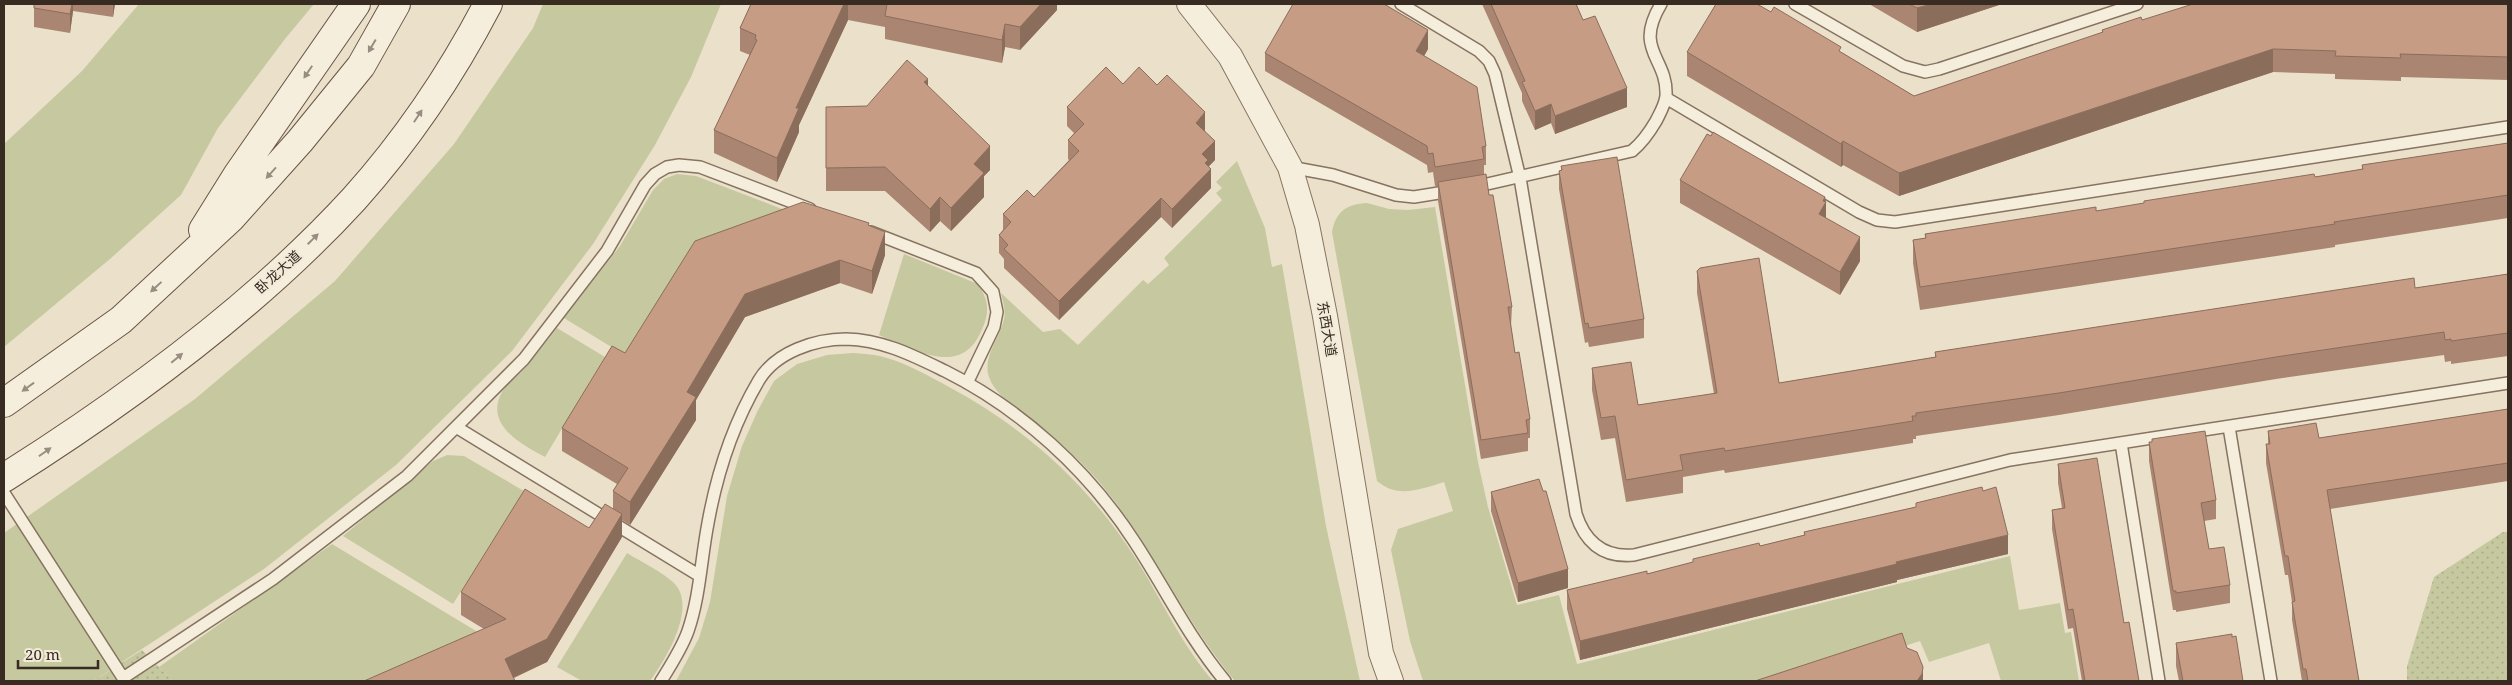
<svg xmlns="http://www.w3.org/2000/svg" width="2512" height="685" font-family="'Noto Serif','Noto Sans SC',serif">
<defs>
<pattern id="park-dots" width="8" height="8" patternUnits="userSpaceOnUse" patternTransform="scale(1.25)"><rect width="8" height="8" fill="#c6c99f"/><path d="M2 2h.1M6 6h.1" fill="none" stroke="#abad89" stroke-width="1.8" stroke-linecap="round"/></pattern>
</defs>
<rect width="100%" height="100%" fill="#ebe0ca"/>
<path fill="#c6c99f" d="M139,4H314L285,39L218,128L181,195L110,259L4,347V144L82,71Z
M543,4H721L691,77L655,145L593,244L512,351L396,465L264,569L93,681H4V533L195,399L335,281L454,144L533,28Z
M1237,161L1265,228L1272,267L1282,264L1326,526L1360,681H1235C1181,617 1149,537 1093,475C1074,455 1053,436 1032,419C1016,406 996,397 989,377C982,357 1000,338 1004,319C1006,311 1003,302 1001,293L1043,332L1060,329L1078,345L1143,280L1148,284L1169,265L1164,258L1222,200L1216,193L1222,188L1216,182Z
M677,174L696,176L808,219L631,359L564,318L620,246L653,190L664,179Z
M1367,203L1389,209L1408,210L1435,207L1478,462L1488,507L1517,605L1559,595L1577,664L2010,556L2019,610L2060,603L2065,633L2071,632L2079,681H2001L1989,643L1929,662L1920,641L1799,681H1423L1410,641L1391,550L1398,529L1453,511L1444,482C1421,489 1398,499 1377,481L1332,232C1336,211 1347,204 1367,203Z
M904,254L978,284C988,299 990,311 983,327C963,380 916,350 879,335Z
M557,328L605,357L545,457C523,445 487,427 500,396C505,384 518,377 526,367C537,354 547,341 557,328Z
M853,353C864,354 876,354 887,358C908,364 929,376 949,387C1026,428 1089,485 1136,559C1162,600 1181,644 1213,681H676L699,638L710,602L727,496L742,446L758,410L774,381L797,364L827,355Z
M447,455L464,456L524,491L453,604L343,536L433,461Z
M332,544L491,640L397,681H173L159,667Z
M627,553C642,562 660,571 673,582C699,606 665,660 650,681H582L557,667Z"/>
<path fill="url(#park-dots)" d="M2503,532H2508V681H2407V666L2434,577Z
M142,650L173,681H93Z"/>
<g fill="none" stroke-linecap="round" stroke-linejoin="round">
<g stroke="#867360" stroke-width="14">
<path id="service" d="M1401,4L1479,51L1489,61L1495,74L1520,178L1576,514C1585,542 1603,558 1634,555L2010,460L2508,383
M1795,4L1903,66L1925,72L1939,69L2137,4
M1666,98L1859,212L1877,220L1895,222L2508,127
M1290,167L1333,175L1396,195L1414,197L1451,191
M1474,187L1632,151C1643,142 1649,133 1656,121C1660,113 1665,105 1666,96C1668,57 1633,51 1661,4
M871,232L976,273L993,292L997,312L994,327L967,383
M456,427L700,576
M2229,427L2271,681
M2121,443L2159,681
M4,493L125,681
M123,678L273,579L407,476L524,359L607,251L645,185L655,174L667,167L679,165L700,167L810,209
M661,681C671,665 682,648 688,631C700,596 701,559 708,523C717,473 733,424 759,380C776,352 815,339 846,339C883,340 912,355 945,371C1021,409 1088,470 1134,541C1165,588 1189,638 1225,681"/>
</g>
<g stroke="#867360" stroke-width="26">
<path id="minor" d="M1189,4L1230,56L1290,167L1307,225L1325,316L1381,653L1391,681"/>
</g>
<g stroke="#685443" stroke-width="30">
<path id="secondary" d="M203,230L238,174L356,4
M4,403L121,320L231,218L300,141L361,66L396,4
M4,478C126,401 256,306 354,199C406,141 452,73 488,4"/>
</g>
<use href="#service" stroke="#f6eedd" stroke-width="11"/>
<use href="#minor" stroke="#f6eedd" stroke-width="24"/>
<use href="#secondary" stroke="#f6eedd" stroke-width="28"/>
</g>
<path fill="#aa8672" d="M27,4H115L113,17L73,11L70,33L34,27V5Z
M751,4H1057V10L1020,50L1005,47L1002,63L885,39V27L848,20L799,125V132L777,182L714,153V130L750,55L740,51V28Z
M1482,4H1576L1583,20L1627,107L1555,134L1551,123L1535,130L1522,101V93Z
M1869,4H2002L1917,32Z
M2508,4V80L2401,77V81L2335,79V74L2273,72L1899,196L1843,165L1841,167L1687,76V52H1841L1914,96L2102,33V30L2142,20Z
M1428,49L1424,56L1486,146V165H1484V174L1489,195L1512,307L1511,326L1515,353L1530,419V438H1528V451L1481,459L1438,201V186H1435L1433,172L1428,173L1427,165L1265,71V53Z
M1123,84L1205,131L1215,160L1209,166L1211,188L1172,228L1161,217L1059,320L1004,268V259L999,253V235L1003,230V214L1034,197L1069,160L1068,159V140L1074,133L1067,126V107Z
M928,86L990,170L984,176V197L951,231L940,221L930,232L885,191H826V107L867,106Z
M2508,143V218L2335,245V247L1920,310L1913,263V240L1925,238V234L2096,211L2315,177L2362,169V165Z
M1561,166L1644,319V338L1589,347L1588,342L1585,343L1559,189V171L1561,170Z
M1680,180L1825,197L1826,218L1860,261L1840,295L1680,203Z
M869,226L885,255L872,294L840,283L745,317L696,400V420L630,525L622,520V537L547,662L514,678L484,629L461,615V592L589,528L613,509V491L617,484L562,451V428L625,353Z
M1697,271L1779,383L1935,357V352L2415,288L2508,274V356L2451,364V361L2445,362L2444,355L2276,379L2059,415L1916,436V439H1913V443L1725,473L1724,470L1683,477V493L1626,502L1615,438L1601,440L1592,390V368L1638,405L1714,394L1697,293Z
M2508,409V481L2330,509L2359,681H2302L2292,620V602L2288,575H2285L2266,463V444H2268V431L2319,438Z
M2152,439L2216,500V519L2204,521L2209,549L2230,585V603L2176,612V610H2173L2149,461V442H2152Z
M2058,464L2124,623L2139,681H2082L2073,628L2068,629L2052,529V510L2062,508L2058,483Z
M1983,491L2008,554L1897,580V582L1580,660L1567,609V590L1647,574L1693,562V559L1760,546L1804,535V532L1916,507V503Z
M1491,492L1568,588L1518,602L1491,511Z
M2176,643L2243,681H2179L2176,666Z"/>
<path fill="#8b6d5c" d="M72,4H73V11L70,33V14Z
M113,4H115L113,17Z
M844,4H848V20L799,125V132L777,182V158L796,108Z
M1041,4H1057V10L1020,50V27Z
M1932,4H2002L1917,32V8Z
M1005,24V47L1002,63V40Z
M1428,30V49L1416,70V51Z
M2273,49V72L1899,196V173Z
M928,79V102L924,82Z
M1627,88V107L1555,134V116Z
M1551,104V123L1535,130V111Z
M1205,112V131L1196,141V123Z
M1215,141V160L1208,167L1211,169V188L1172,228V209L1202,154Z
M1843,141V165L1841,167V144Z
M990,146V170L984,176V197L951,231V208L974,164Z
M940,197V221L930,232V209Z
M1825,197L1826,202V226L1819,214Z
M1161,198V217L1059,320V301Z
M885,232V255L872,294V271Z
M1860,237V261L1840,295V272Z
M840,260V283L745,317L696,400V420L630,525V502L687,392L745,294Z
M622,514V537L547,662L506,681L505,659Z
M2008,535V554L1897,580V582L1580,660V641L1896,562Z
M1568,569V588L1518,602V583Z
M1923,667V681H1917Z"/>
<path fill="#c69c84" stroke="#8b6d5c" d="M34,4H72L70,14L34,8Z
M751,4H844L796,108H799L777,158L714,130L757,40L755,39L756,35L740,28Z
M884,4H1041L1020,27L1005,24L1002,40L885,16L887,4Z
M1293,4H1384L1428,30L1416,51L1477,87L1486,146L1482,147L1484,159L1435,167L1433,153L1428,154L1427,146L1265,53Z
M1491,4H1576L1583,20L1595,16L1627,88L1555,116L1551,104L1535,111L1522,82L1525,81Z
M1716,4H1757L1771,12L1774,7L1841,47L1839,51L1914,96L2103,32L2102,30L2141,17L2142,20L2193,4H2508V57L2400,54L2401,58L2335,56L2336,51L2273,49L1899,173L1843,141L1841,144L1687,52Z
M1909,4H1932L1917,8Z
M907,60L928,79L924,82L990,146L974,164L984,173L951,208L940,197L930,209L885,167L826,168V107L867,106Z
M1106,67L1123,84L1139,67L1157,85L1167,75L1205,112L1196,123L1215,141L1202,154L1208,160L1205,163L1211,169L1172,209L1161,198L1059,301L1004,249L1008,245L999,235L1011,222L1003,214L1027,190L1034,197L1079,151L1068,140L1084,124L1067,107Z
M1713,132L1825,197L1823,201L1826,202L1819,214L1860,237L1840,272L1680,180L1707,134L1711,136Z
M2508,143V195L2334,222L2335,224L1920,287L1913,240L1926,238L1925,234L2096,207V211L2144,203V201L2314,174L2315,177L2363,169L2362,165Z
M1617,157L1644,319L1589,328L1588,323L1585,324L1559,171L1562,170L1561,166Z
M1486,174L1489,195H1493L1512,307H1508L1515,353L1519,352L1530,419L1526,420L1528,433L1481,440L1438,182Z
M803,202L869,223L868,225L885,232L872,271L840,260L745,294L687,392L696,397L630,502L613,491L628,468L562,428L612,346L625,353L695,241Z
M1759,258L1779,383L1936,357L1935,352L2414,278L2415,288L2508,274V333L2451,341V339L2445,340L2444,332L2276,357L2059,393L1916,413V416H1912L1913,421L1725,451L1724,448L1680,455L1683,470L1626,480L1615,416L1601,418L1592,368L1631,362L1638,405L1717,393L1697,271L1700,268Z
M2508,409V463L2327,490L2359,681H2308L2306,669H2303L2292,602L2295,601L2288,556H2285L2266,444H2270L2268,431L2316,423L2319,438Z
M2205,431L2216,500L2201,503L2209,549L2224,547L2230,585L2176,593V591H2173L2149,442H2152V439Z
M2097,458L2124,623L2129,622L2139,681H2085L2073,609L2068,610L2052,510L2065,508L2058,464Z
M1539,479L1543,491H1546L1568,569L1518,583L1491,492Z
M1982,487L1983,491L1996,487L2008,535L1896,562L1897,564L1580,641L1567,590L1647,571V574L1693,562V559L1759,543L1760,546L1805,535L1804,532L1916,507V503Z
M525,489L589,528L605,504L622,514L547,639L505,659L515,681H364L506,619L461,592Z
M1902,633L1907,648L1917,652L1923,667L1922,674L1917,681H1755Z
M2232,634V637L2236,636L2243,681H2183L2176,643Z"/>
<defs><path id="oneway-solid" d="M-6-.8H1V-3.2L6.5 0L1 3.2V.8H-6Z" transform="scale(1.25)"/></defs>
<g fill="#978d80">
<use href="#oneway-solid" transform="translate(372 46) rotate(120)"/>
<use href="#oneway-solid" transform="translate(308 72) rotate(124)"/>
<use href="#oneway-solid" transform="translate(418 116) rotate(-57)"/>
<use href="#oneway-solid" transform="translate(271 173) rotate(132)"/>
<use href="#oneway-solid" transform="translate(313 239) rotate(-45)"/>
<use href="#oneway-solid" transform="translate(156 287) rotate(137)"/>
<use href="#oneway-solid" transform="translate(177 358) rotate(-40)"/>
<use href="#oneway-solid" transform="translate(28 387) rotate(144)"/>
<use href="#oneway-solid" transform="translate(45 452) rotate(-35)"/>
</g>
<g text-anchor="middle" stroke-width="4.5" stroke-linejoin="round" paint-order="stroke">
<g font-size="14" fill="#382c22" stroke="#f3ebd9">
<text transform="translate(278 272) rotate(-42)" y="5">卧龙大道</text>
<text transform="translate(1327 329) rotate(80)" y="5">东西大道</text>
</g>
</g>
<rect width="2512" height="685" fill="none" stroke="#382c22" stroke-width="10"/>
<path d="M18 660v8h80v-8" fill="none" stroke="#382c22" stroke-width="2.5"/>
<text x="25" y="660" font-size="15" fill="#382c22" stroke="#f3ebd9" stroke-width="4" paint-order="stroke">20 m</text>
</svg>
